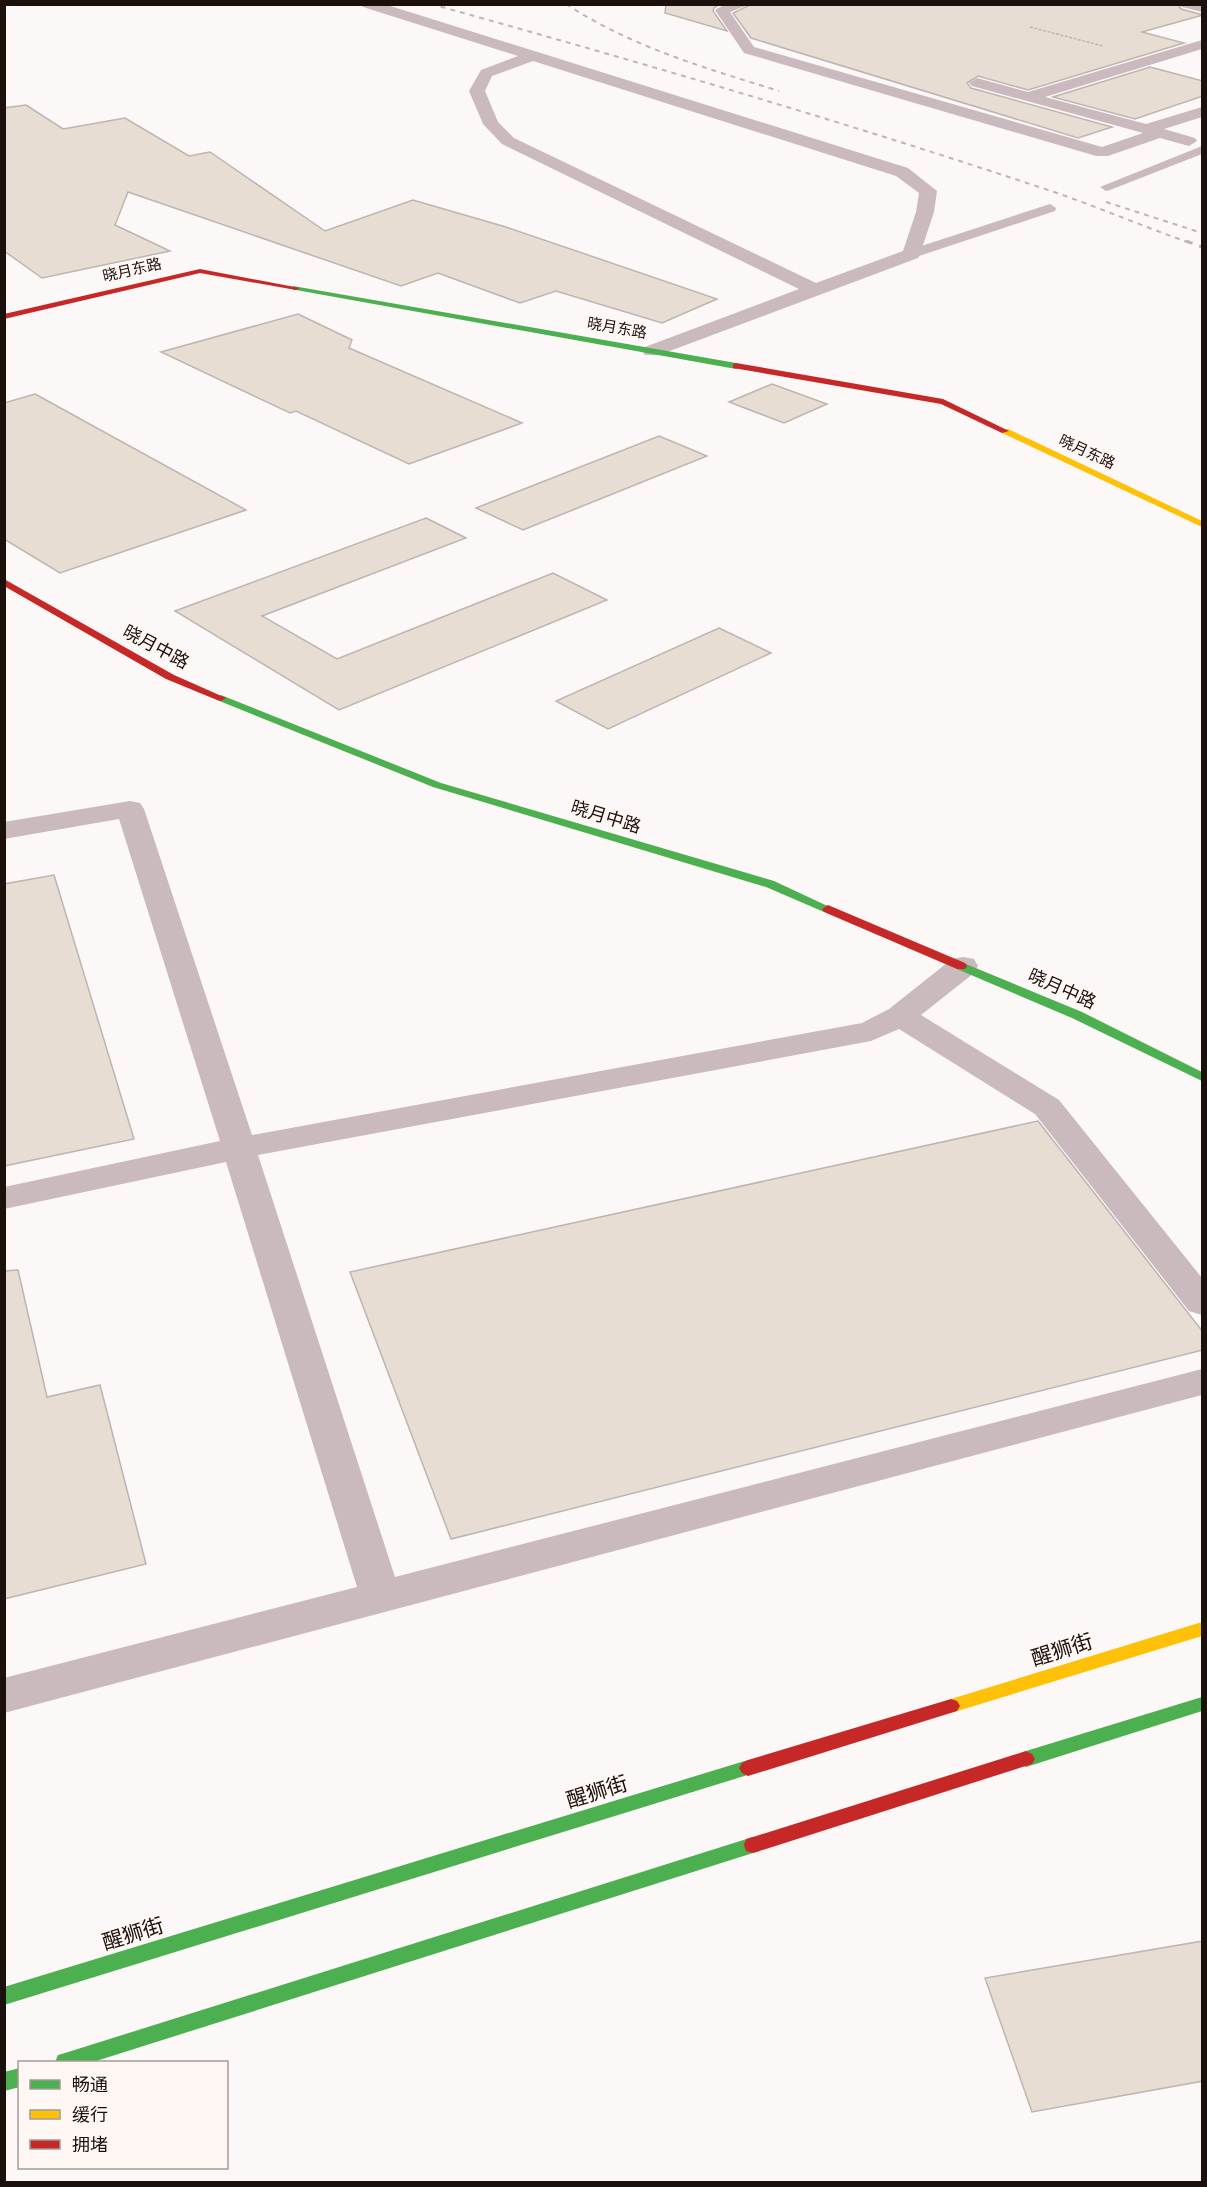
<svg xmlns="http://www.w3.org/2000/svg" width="1207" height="2187" font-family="Mulish,'Noto Sans SC',sans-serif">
<rect width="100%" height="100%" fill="#fcf8f7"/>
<path fill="#e7ddd3" stroke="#bcb5b0" stroke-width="1.5" d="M666,4H720L714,8L713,11L727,31L665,13Z
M752,4H1178L1181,9L1203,15L1142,32L1184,43L1028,90L978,76L967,83L971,88L1112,127L1078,138L751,38L733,13Z
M1150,67L1203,81V96L1135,119L1053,97Z
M26,105L63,129L125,118L189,156L210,152L325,231L413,200L506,227L717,299L662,323L556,291L520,303L438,273L401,286L128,192L115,225L170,251L42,278L4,251V108Z
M298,314L352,340L349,348L522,423L409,464L296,411L290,413L161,352Z
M772,384L827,404L784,423L729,402Z
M35,394L246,510L60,573L4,539V403Z
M659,436L707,456L523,530L476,508Z
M426,518L466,538L262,616L337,659L553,573L607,600L339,710L175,611Z
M719,628L771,653L608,729L556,701Z
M54,875L134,1139L4,1166V884Z
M1038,1121L1203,1332V1350L451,1539L350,1272Z
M18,1270L47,1397L100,1385L146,1564L4,1599V1271Z
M1203,1941V2081L1032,2112L985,1978Z"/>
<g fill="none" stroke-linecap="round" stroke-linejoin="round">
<path stroke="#bfb4b6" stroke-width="1.5" stroke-dasharray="3 1.5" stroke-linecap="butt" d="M1030,27L1103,46"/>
<path fill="#cababd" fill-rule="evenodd" d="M1202,146V154L1110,190L1106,191L1100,187Z
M1050,204L1056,208L1055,211L916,257H906L904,254L906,251Z"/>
<path fill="#cababd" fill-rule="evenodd" d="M361,4H384L908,168L937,191L934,212L920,254L918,258L659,355H645L642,351L645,347L799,289L502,144L483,124L469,91L481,70L518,56L363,7ZM533,61L896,176L919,193L916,212L903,251L816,283L514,138L498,122L485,91L492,76Z
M726,4H750L730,12L754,47L1102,147L1143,133L972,86L969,83L977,78L1028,92L1202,40V49L1045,97L1146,124L1202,107V117L1164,129L1195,138L1197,141L1189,146L1160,138L1108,156H1096L744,53L715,10Z
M1180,4H1202V12L1182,7Z
M130,801L140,803L144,809L252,1135L862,1023L889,1009L952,959L963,957L974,959L978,966L974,973L921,1015L1059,1100L1202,1278V1315L1189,1311L1035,1114L899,1029L871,1041L258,1155L395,1577L1202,1369V1395L4,1713V1678L357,1587L226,1162L4,1209V1187L220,1141L119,819L4,839V822Z"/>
<path fill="#4caf50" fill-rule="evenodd" d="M293,286L736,363L740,366L736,369L296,290H293Z
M221,695L441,783L774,881L834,909L832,912H824L766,887L433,787L217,700L216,698Z
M961,962L1082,1012L1202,1072V1081L1072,1018L957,969L955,966Z
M1202,1697V1711L1026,1767L1020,1764L1017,1759L1020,1754L1026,1751Z
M748,1760L754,1763L757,1768L754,1773L4,2005V1987Z
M753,1837L760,1839L762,1845L760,1851L753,1853L93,2062H55L58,2055L65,2053Z
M20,2068V2087L4,2091V2072Z"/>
<path fill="#ffc107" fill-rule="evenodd" d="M1002,429H1008L1202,521V527L1002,433Z
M1202,1622V1636L951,1713L945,1711L942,1706L945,1701L951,1699Z"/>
<path fill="#c62828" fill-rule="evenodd" d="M200,269L300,288L296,290L200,273L4,319V314Z
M736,363L943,399L1009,431L1002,433L941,404L733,368V364Z
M4,579L174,675L226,698L221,701L217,700L166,679L4,586Z
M828,905L965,963L967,966L965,969H957L824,912L822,909Z
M951,1699L957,1701L960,1706L957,1711L748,1776L742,1773L739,1768L742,1763L748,1760Z
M1026,1751L1032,1754L1035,1759L1032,1764L753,1853L746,1851L744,1845L746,1839L753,1837Z"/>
<path stroke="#bfb5b6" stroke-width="2" stroke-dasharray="5 5" stroke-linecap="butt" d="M431,4C640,62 848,123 1054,192C1100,208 1145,227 1190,243
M566,4C632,47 705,68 779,91
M1106,202L1202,233"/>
<path stroke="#bfb5b6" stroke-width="3" stroke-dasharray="7 7" stroke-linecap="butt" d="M1186,241L1202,247"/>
</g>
<g text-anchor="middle" stroke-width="4.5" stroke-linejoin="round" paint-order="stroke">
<g font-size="15" fill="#1c100c" stroke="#fff7f4">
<text transform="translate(132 270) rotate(-13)" y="5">晓月东路</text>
<text transform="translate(617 328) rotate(10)" y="5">晓月东路</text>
<text transform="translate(1087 452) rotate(25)" y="5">晓月东路</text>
</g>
<g font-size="18" fill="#1c100c" stroke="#fff7f4">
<text transform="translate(156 647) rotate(28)" y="6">晓月中路</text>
<text transform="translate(606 817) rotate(17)" y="6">晓月中路</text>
<text transform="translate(1062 989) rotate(24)" y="6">晓月中路</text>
</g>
<g font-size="21" fill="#1c100c" stroke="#fff7f4">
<text transform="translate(1062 1650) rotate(-17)" y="7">醒狮街</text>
<text transform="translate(597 1792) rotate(-17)" y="7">醒狮街</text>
<text transform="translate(133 1934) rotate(-17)" y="7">醒狮街</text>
</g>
</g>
<rect width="1207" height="2187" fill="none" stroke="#1c100c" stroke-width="12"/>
<rect x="18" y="2061" width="210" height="108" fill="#fff7f4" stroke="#a49b97" stroke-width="1.5"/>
<rect x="30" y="2080" width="30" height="9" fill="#4caf50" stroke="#a49b97" stroke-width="1.5"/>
<text x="72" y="2091" font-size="18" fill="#1c100c">畅通</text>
<rect x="30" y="2110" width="30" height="9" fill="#ffc107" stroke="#a49b97" stroke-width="1.5"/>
<text x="72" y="2121" font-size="18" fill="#1c100c">缓行</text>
<rect x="30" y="2140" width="30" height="9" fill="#c62828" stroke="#a49b97" stroke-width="1.5"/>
<text x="72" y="2151" font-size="18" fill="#1c100c">拥堵</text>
</svg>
